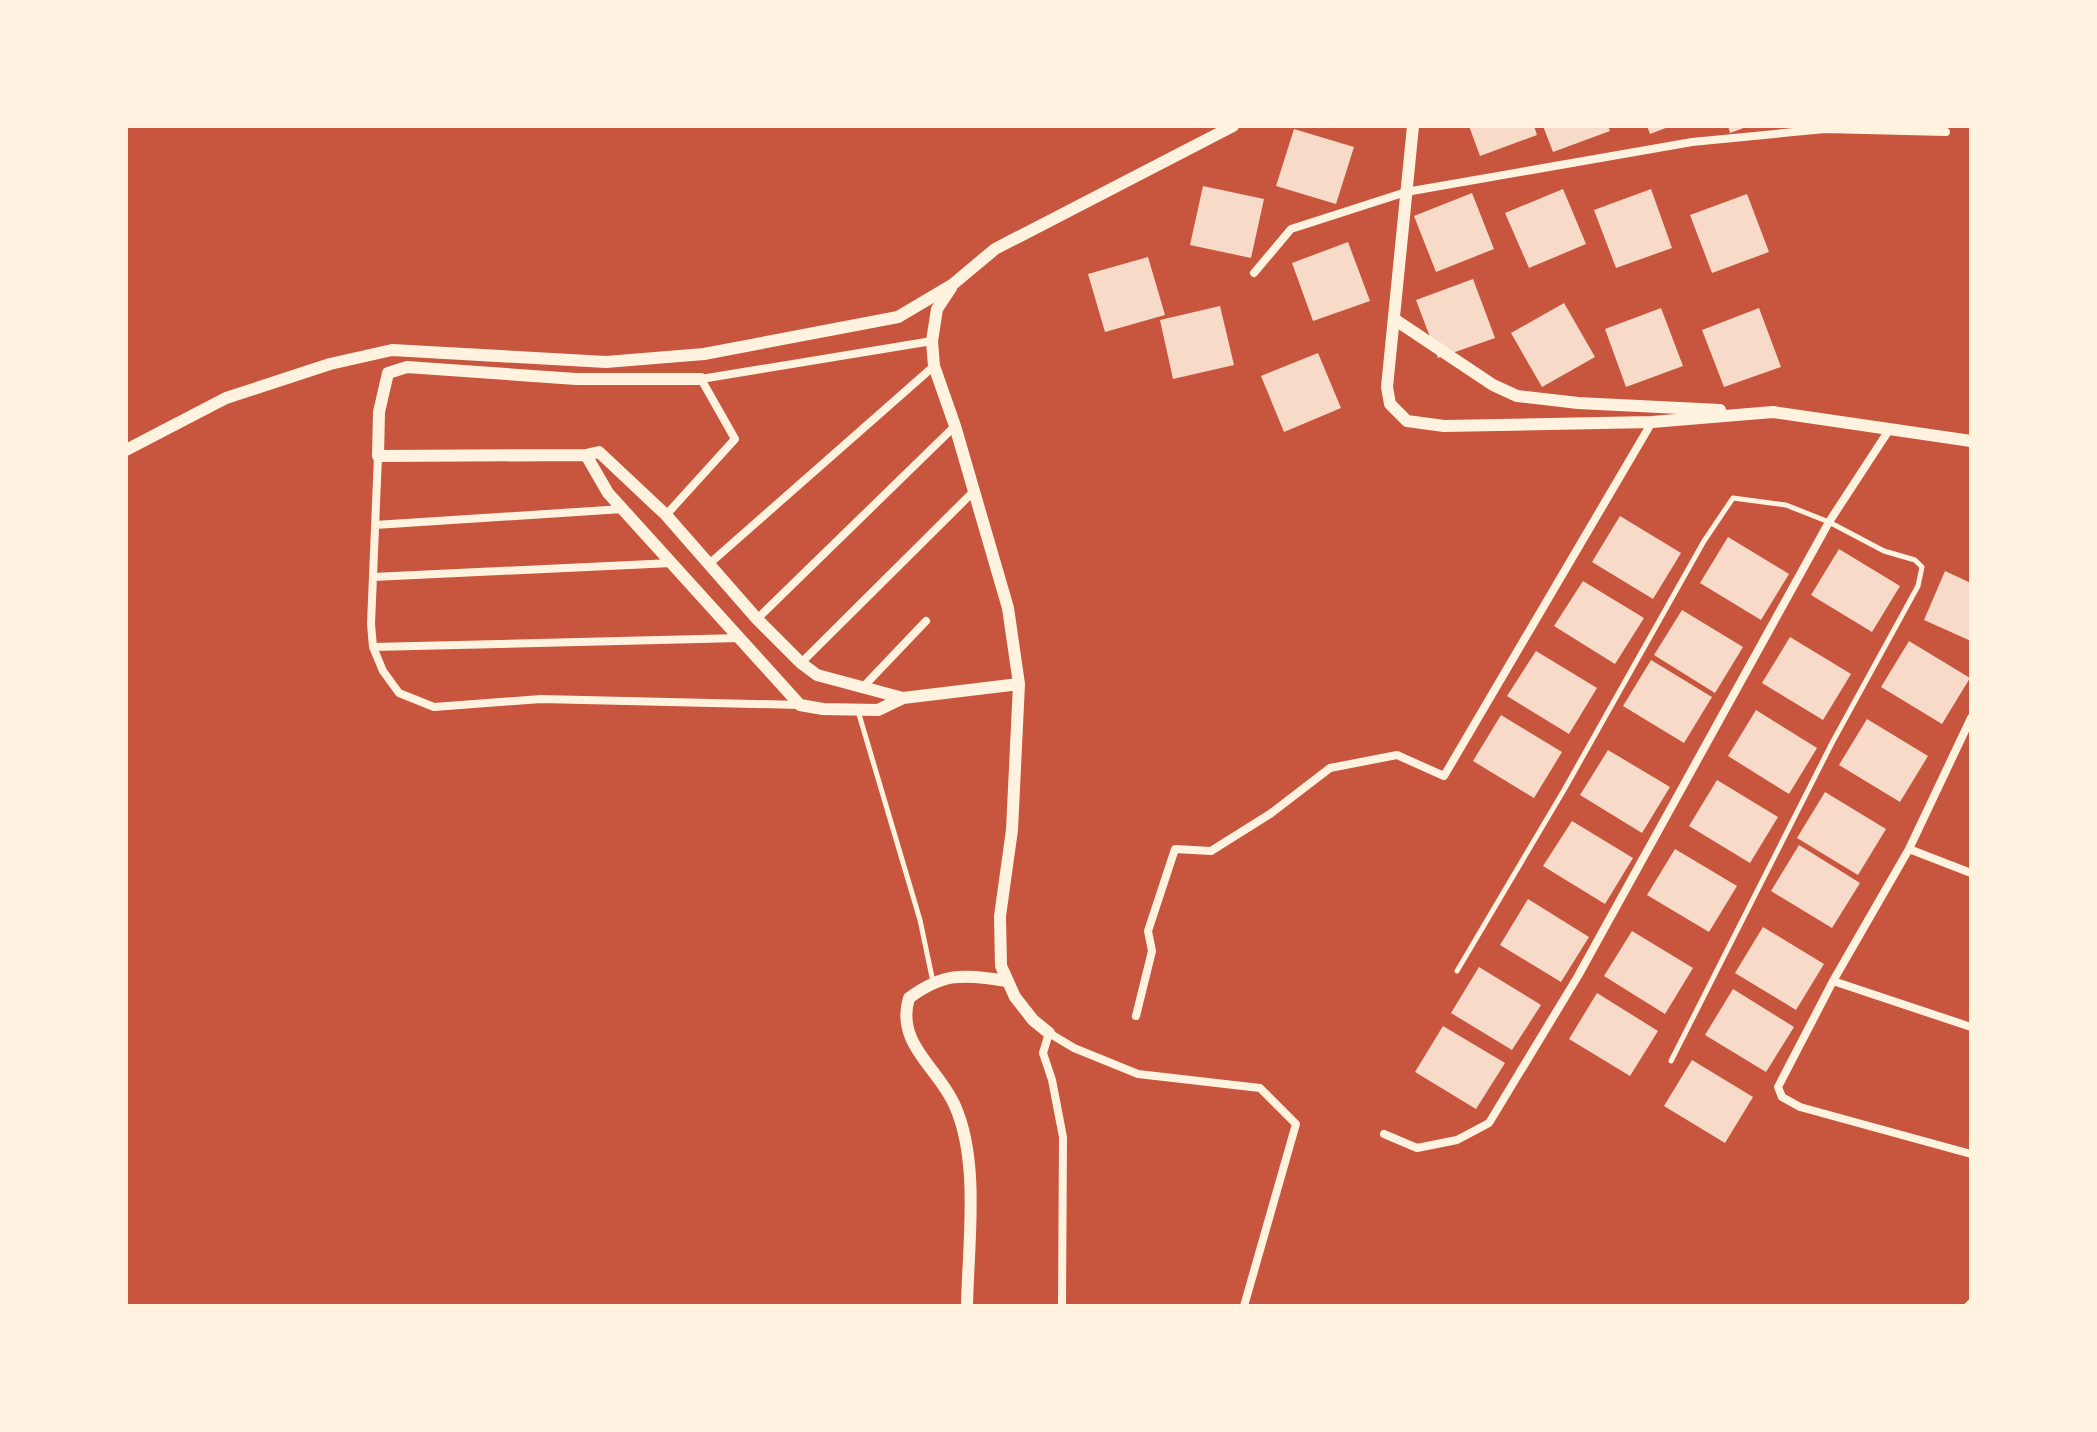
<svg xmlns="http://www.w3.org/2000/svg" width="2097" height="1432" font-family="Raleway,sans-serif">
<rect width="100%" height="100%" fill="#c8553d"/>
<path fill="#f7dbc8" d="M1469,126H1534L1537,135L1480,156Z
M1543,126H1608L1610,131L1553,152Z
M1647,126H1671L1650,134Z
M1728,126H1749L1730,133Z
M1294,129L1354,147L1336,204L1276,186Z
M1203,186L1264,199L1251,258L1190,245Z
M1563,189L1586,244L1529,268L1505,213Z
M1651,189L1672,248L1616,268L1594,210Z
M1472,193L1494,249L1436,272L1414,216Z
M1747,194L1769,252L1712,273L1690,215Z
M1348,242L1370,301L1313,321L1292,263Z
M1148,257L1165,315L1105,332L1088,274Z
M1473,279L1495,338L1438,358L1416,300Z
M1564,303L1595,357L1542,387L1511,333Z
M1220,306L1234,365L1173,379L1160,320Z
M1661,308L1683,366L1626,387L1605,329Z
M1759,308L1781,367L1724,387L1702,330Z
M1318,353L1341,408L1284,432L1261,376Z
M1620,516L1681,553L1653,599L1592,562Z
M1728,537L1789,574L1761,620L1700,583Z
M1839,549L1900,586L1872,632L1811,595Z
M1945,571L1971,583V641L1924,620Z
M1583,581L1644,618L1615,664L1554,626Z
M1682,610L1743,647L1715,693L1654,655Z
M1790,637L1851,674L1823,720L1762,683Z
M1909,641L1970,678L1942,724L1881,687Z
M1536,651L1597,688L1569,734L1507,696Z
M1651,660L1712,697L1684,743L1623,706Z
M1756,710L1817,748L1789,794L1728,756Z
M1501,715L1562,752L1534,798L1473,761Z
M1867,719L1928,756L1900,802L1839,765Z
M1608,750L1670,787L1642,833L1580,795Z
M1717,780L1778,817L1750,863L1689,826Z
M1825,792L1886,829L1858,875L1797,838Z
M1572,821L1633,858L1605,904L1543,866Z
M1799,845L1860,883L1832,928L1771,891Z
M1675,849L1737,886L1709,932L1647,895Z
M1528,899L1589,937L1561,982L1500,945Z
M1763,927L1824,964L1796,1010L1735,973Z
M1632,931L1693,968L1665,1014L1604,976Z
M1479,967L1541,1005L1512,1050L1451,1013Z
M1733,989L1794,1027L1766,1072L1705,1035Z
M1597,993L1658,1031L1630,1076L1569,1039Z
M1443,1026L1505,1063L1476,1109L1415,1072Z
M1692,1060L1753,1097L1725,1143L1664,1106Z"/>
<g fill="none" stroke-linecap="round" stroke-linejoin="round">
<path stroke="#fff3e0" stroke-width="5" d="M858,711L920,920L933,982
M1457,971L1564,790L1704,541L1733,498L1786,505L1829,522L1884,551L1915,560L1922,567L1918,586L1832,743L1671,1061"/>
<path stroke="#fff3e0" stroke-width="8" d="M1254,273L1291,229L1406,192L1692,142L1825,129L1946,132
M378,456L371,624L373,647L383,671L399,693L434,707L541,699L800,705
M666,515L735,439L701,379L932,341
M375,525L623,509
M709,564L934,366
M373,577L672,563
M757,619L955,426
M373,647L740,638
M801,663L974,491
M864,686L926,621
M1971,718L1909,849L1833,981L1778,1087L1782,1097L1800,1107L1971,1154
M1909,849L1971,873
M1833,981L1971,1027
M1136,1016L1152,951L1148,931L1175,849L1211,851L1270,814L1330,768L1397,755L1444,776L1652,422
M1384,1134L1417,1148L1457,1140L1489,1123L1578,976L1829,522L1889,430
M1062,1306L1063,1137L1052,1080L1043,1053L1049,1033L1074,1048L1138,1074L1260,1088L1296,1124L1244,1306
M1968,1306L1971,1303"/>
<path stroke="#fff3e0" stroke-width="12" d="M1413,126L1387,387L1390,404L1407,421L1444,426L1652,422L1773,412L1971,441
M951,288L937,309L932,341L934,366L955,426L1008,608L1019,684L1012,830L1000,916L1001,966L1015,997L1033,1020L1049,1033
M1394,319L1493,385L1517,396L1578,403L1720,410
M701,379H576L407,367L388,373L379,412L378,456L586,455L599,452L666,515L757,619L801,663L817,675L903,698
M126,450L226,398L330,364L392,350L606,362L704,354L898,317L952,285L995,249L1233,126
M586,455L608,493L800,705L823,709L878,710L903,698L1019,684
M967,1306C968,1245 980,1162 955,1106C939,1068 895,1044 909,998C945,971 964,975 1007,981"/>
</g>
<rect width="2097" height="1432" fill="none" stroke="#fff3e0" stroke-width="256"/>
</svg>
